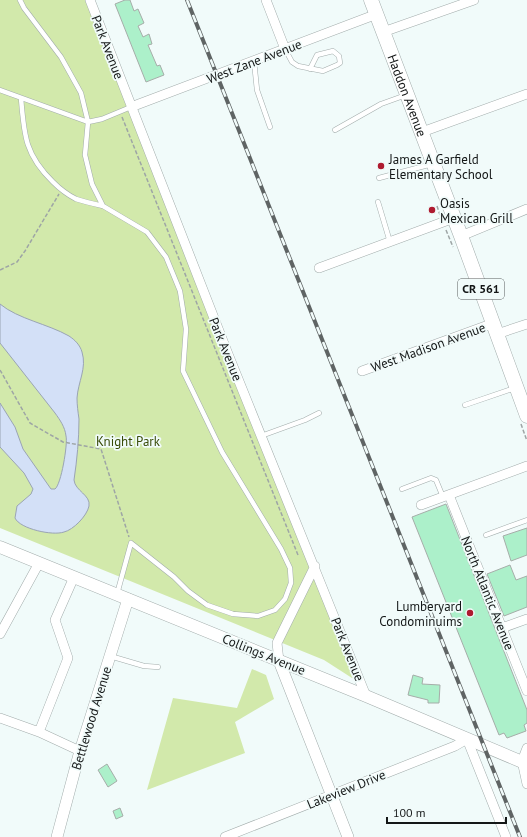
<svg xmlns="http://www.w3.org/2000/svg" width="527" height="837" font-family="'PT Sans',sans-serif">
<rect width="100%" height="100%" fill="#f1fbfa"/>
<path fill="#d2e9ab" d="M0,0H89L357,673L352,678L324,660L0,528Z
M252,669L266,675L274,699L235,722L245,753L147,790L173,698L237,708Z"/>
<path fill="#d3e0f7" stroke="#9aa4b4" d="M0,304C18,319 48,324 69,336C75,340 80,345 82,352C87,368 78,382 77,398C77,405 78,412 79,419C79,439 77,460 74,480C75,491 91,495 89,506C87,516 73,530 64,532C53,536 20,529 15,518L17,506L31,494L33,489L24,473L0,447V403L15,427L23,449L51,489H55C61,485 68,444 66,436C65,427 60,420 55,413L0,343Z"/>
<path fill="#acf0ca" stroke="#a6ada9" d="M125,0H130L134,11L138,9L144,23L138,26L143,37L149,34L152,44L148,45L157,66L160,65L164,75L146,82L115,4Z
M446,504L527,710V723L524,725L526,731L507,738L504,733L499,735L412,517Z
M527,528V555L511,561L503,536Z
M510,565L516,580L527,576V607L504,616L487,574Z
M413,675L423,678L422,684L440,685L439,703H428V700L408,695Z
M107,764L117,781L108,787L98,770Z
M120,808L123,816L116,819L113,811Z"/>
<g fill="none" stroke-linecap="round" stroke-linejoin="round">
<g stroke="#a2acab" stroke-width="5.5">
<path id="service" d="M20,0L24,8L61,57L81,93L88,122L85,155L92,184L103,206L147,232L166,257L180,291L186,329L183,371L222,452L281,549L290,568L291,583L285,599L275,610L258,616L233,614L207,605L188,591L174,577L131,543L117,594
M285,49L292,62L298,66L323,71L337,65L340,63L339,56L333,51L317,55L310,69
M254,61L257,90L270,127
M0,90L88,122L102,119L131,107
M21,98C24,135 25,155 53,182C59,188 68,195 76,199C85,202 94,204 103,206
M335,130L381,104L406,95
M379,178L432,164
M378,202L390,242
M465,405L515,388
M261,436L305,420L319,413
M402,489L431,478L436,480L443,497
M486,535L527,520
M110,656L144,666L158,667"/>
</g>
<g stroke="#a2acab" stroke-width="10">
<path id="minor" d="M90,0L228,354L366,696
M266,0L285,49
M383,32L474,0
M131,107L377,14
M422,132L527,94
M461,236L527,209
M319,268L454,218
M497,334L527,324
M362,371L494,323
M449,495L527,691
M421,505L527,466
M502,628L527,619
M0,634L39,563
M279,661L277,643L315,566
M0,718L39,732L80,751
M39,732L68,658L55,620L74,577
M527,748L522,761L527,784
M225,837L455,746L467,739L506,837"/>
</g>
<g stroke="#a2acab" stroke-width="12">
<path id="tertiary" d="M279,661L348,837
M57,837L80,751L128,599"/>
</g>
<g stroke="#a2acab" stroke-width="13">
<path id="secondary" d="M0,547L366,696L527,764"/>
</g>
<g stroke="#a2acab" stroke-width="15">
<g id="primary">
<path id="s1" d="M371,0L461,236L527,416"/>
</g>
</g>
<path stroke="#9ea5a5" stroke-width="1.5" stroke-dasharray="4 2" stroke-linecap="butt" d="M122,117L298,555
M437,206L440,215
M446,230L453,247
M0,270L17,262L25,251L59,194
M0,370L30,423L63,442L101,449L129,537
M521,424L527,441"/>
<use href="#service" stroke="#fff" stroke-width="4.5"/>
<use href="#minor" stroke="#fff" stroke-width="9"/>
<use href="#tertiary" stroke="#fff" stroke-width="11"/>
<use href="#secondary" stroke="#fff" stroke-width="12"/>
<use href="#primary" stroke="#fff" stroke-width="14"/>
<g stroke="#5f6464" stroke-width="4">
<path id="rail" d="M187,0L520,837"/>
</g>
<use href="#rail" stroke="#f1fbfa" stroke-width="2.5" stroke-dasharray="8" stroke-linecap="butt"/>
</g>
<g fill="#ae1a2f" stroke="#f1fbfa" stroke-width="1.5">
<circle cx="381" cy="166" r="4"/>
<circle cx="432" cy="210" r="4"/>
<circle cx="470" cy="613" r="4"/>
</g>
<g text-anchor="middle" stroke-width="3.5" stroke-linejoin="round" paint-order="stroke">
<rect fill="#f1fbfa" stroke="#565b5b" stroke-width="1" x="458" y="279" width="46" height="20" rx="3"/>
<g font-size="12" font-weight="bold" fill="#141717">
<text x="481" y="293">CR 561</text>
</g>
<g font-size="13" fill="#141717" stroke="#f1fbfa">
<text transform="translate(108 47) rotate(69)" y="5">Park Avenue</text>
<text transform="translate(254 61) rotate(-21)" y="5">West Zane Avenue</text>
<text dy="5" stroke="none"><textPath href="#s1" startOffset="102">Haddon Avenue</textPath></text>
<text transform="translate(428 347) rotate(-20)" y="5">West Madison Avenue</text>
<text transform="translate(226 349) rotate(68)" y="5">Park Avenue</text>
<text transform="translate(488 593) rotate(68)" y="5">North Atlantic Avenue</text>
<text transform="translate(348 649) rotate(68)" y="5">Park Avenue</text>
<text transform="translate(264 654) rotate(22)" y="5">Collings Avenue</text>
<text transform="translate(91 718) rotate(-73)" y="5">Bettlewood Avenue</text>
<text transform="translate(346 789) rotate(-22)" y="5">Lakeview Drive</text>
</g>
<g font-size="13" fill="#141717" stroke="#f1fbfa" text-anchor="start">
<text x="389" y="164">James A Garfield<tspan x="389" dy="15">Elementary School</tspan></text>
<text x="440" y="208">Oasis<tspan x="440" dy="15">Mexican Grill</tspan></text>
<text x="462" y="611" text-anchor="end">Lumberyard<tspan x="462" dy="15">Condominuims</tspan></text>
</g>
<g font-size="13" fill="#394c07" stroke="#f1fbfa">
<text x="128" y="446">Knight Park</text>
</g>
</g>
<path d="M387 817v6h119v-6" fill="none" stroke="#141717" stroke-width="2"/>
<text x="393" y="817" font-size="12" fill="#141717" stroke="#f1fbfa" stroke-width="3" paint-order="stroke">100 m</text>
</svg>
